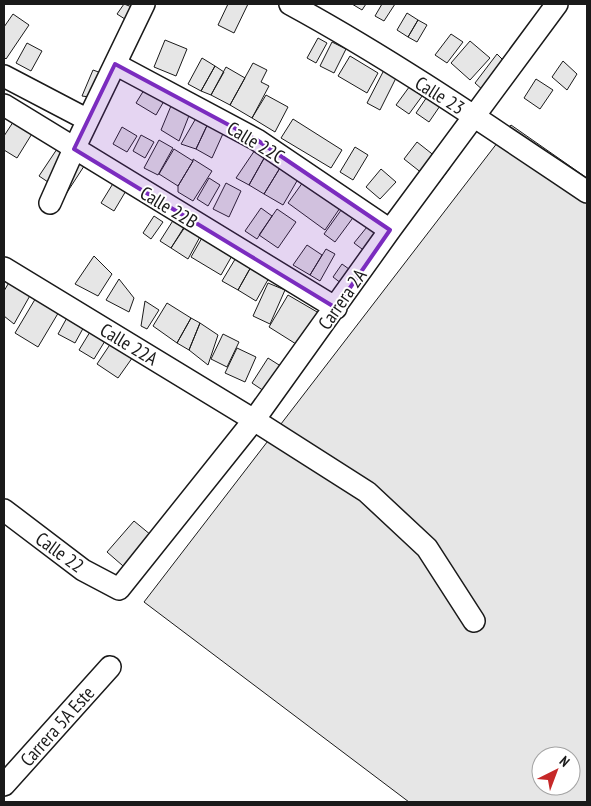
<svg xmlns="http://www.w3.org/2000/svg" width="591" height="806" font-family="'PT Sans Narrow',sans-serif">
<rect width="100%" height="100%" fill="#fff"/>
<path fill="#e6e6e6" stroke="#1a1a1a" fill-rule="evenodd" d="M124,4L151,14L128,21L117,14Z
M228,4H248L234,33L218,25Z
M352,4H366L362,10Z
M382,4H395L384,21L375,16Z
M407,13L418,20L408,37L397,30Z
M13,14L29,25L6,59L4,57V27Z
M418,20L427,25L417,42L408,37Z
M451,34L463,42L447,63L435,55Z
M318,38L327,43L316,63L307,58Z
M165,40L187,49L176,76L154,67Z
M470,41L490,58L470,80L451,63Z
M332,42L346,49L334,73L320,66Z
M27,43L42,51L31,71L16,63Z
M497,54L514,71L493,99L475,83Z
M350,56L378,73L367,93L338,76Z
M202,58L215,66L201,91L188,84Z
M563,61L577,74L567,90L552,77Z
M253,63L267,70L261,82L269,86L252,118L230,105Z
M215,66L224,72L211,95L201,91Z
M226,67L245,78L230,105L211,95Z
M93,70L107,75L97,98L82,96Z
M384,70L397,76L380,110L367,103Z
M415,79L428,88L409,114L396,105Z
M536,79L553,90L540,109L524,98Z
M144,90L164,101L156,115L136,103Z
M429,94L442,103L429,122L416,113Z
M266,95L288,107L275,132L252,118Z
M173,101L192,108L179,141L161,130Z
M19,113L38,124L17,158L4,150V136Z
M199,113L211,117L196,149L181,144Z
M211,117L226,127L212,158L196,149Z
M293,119L342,150L331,168L281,138Z
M511,125L587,178V802H409L144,602ZM541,756H571V786H541Z
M122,127L137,136L127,152L113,144Z
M141,135L154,142L145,158L133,151Z
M159,140L173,148L158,175L144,168Z
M417,142L450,168L437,185L404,159Z
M61,143L88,160L66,194L39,176Z
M257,147L267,153L249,185L236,178Z
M355,147L368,155L353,180L340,172Z
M174,149L193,161L178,186L159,174Z
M267,153L283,163L264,194L249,185Z
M193,159L212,171L193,201L178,192V186L193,161Z
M283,163L301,174L283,205L264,194Z
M381,169L396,182L380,199L366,187Z
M117,177L130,184L114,211L101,203Z
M209,178L220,185L208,206L197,199Z
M303,182L340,208L325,230L288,203Z
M226,183L241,191L229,217L213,209Z
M344,206L355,215L335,242L324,234Z
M261,208L272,216L257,239L245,231Z
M277,209L296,222L278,248L259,235Z
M154,216L163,222L151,239L143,233Z
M174,219L185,227L171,248L160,241Z
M371,222L391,237L374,258L354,243Z
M186,224L202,233L188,259L171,248Z
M203,236L233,254L221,275L191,257Z
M307,245L322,255L310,275L293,265Z
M326,249L335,254L320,281L310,275Z
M94,256L112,274L98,296L75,284Z
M237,256L252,265L238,290L222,281Z
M342,264L360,277L350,290L333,277Z
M252,265L270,276L256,301L238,290Z
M11,279L32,292L14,324L4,316V291Z
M119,279L134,298L129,312L106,300Z
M268,283L285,290L270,324L253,316Z
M288,295L324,316L304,349L269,327Z
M37,296L60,310L38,347L15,333Z
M145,301L159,310L147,329L141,326Z
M167,303L191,318L177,343L153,326Z
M69,314L86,323L75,343L58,334Z
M191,318L200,323L189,350L177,343Z
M200,323L218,335L208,365L189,350Z
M93,327L108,336L94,359L79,350Z
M223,334L239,342L227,367L211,359Z
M113,340L135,354L118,378L97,364Z
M237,348L256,357L245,382L225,373Z
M268,358L287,370L270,395L252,383Z
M134,521L157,540L130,572L107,552Z"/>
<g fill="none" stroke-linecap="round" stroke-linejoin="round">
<g stroke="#1a1a1a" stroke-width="24">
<path id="minor" d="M290,4C393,60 490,127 587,192
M115,64L257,140L390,230
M4,76L88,120
M4,105L336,308
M50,203L74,149L144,4
M4,268L254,420L367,492L427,548L474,621
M4,510L83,570L119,589L254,420L390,230L557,4
M4,785L110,667"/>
</g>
<use href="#minor" stroke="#fff" stroke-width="21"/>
</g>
<path fill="#7b2cbf" fill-opacity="0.2" stroke="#7b2cbf" stroke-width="4" stroke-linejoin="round" d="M115,64L257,140L390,230L336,308L74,149Z"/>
<g text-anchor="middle" stroke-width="4" stroke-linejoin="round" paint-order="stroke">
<g font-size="19" fill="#1a1a1a" stroke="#fff">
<text transform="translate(440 95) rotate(32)" y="7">Calle 23</text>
<text transform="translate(256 142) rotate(31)" y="7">Calle 22C</text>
<text transform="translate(169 207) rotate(31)" y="7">Calle 22B</text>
<text transform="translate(342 299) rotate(-55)" y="7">Carrera 2A</text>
<text transform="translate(129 344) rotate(31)" y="7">Calle 22A</text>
<text transform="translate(60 552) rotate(36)" y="7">Calle 22</text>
<text transform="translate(57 726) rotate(-48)" y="7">Carrera 5A Este</text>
</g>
</g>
<rect width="591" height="806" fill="none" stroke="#1a1a1a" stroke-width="10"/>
<g transform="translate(556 771) rotate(42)"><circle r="24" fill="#ffffff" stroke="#a3a3a3"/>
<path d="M0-4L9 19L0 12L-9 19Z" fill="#c62828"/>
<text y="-8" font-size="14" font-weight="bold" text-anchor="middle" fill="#1a1a1a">N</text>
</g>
</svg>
